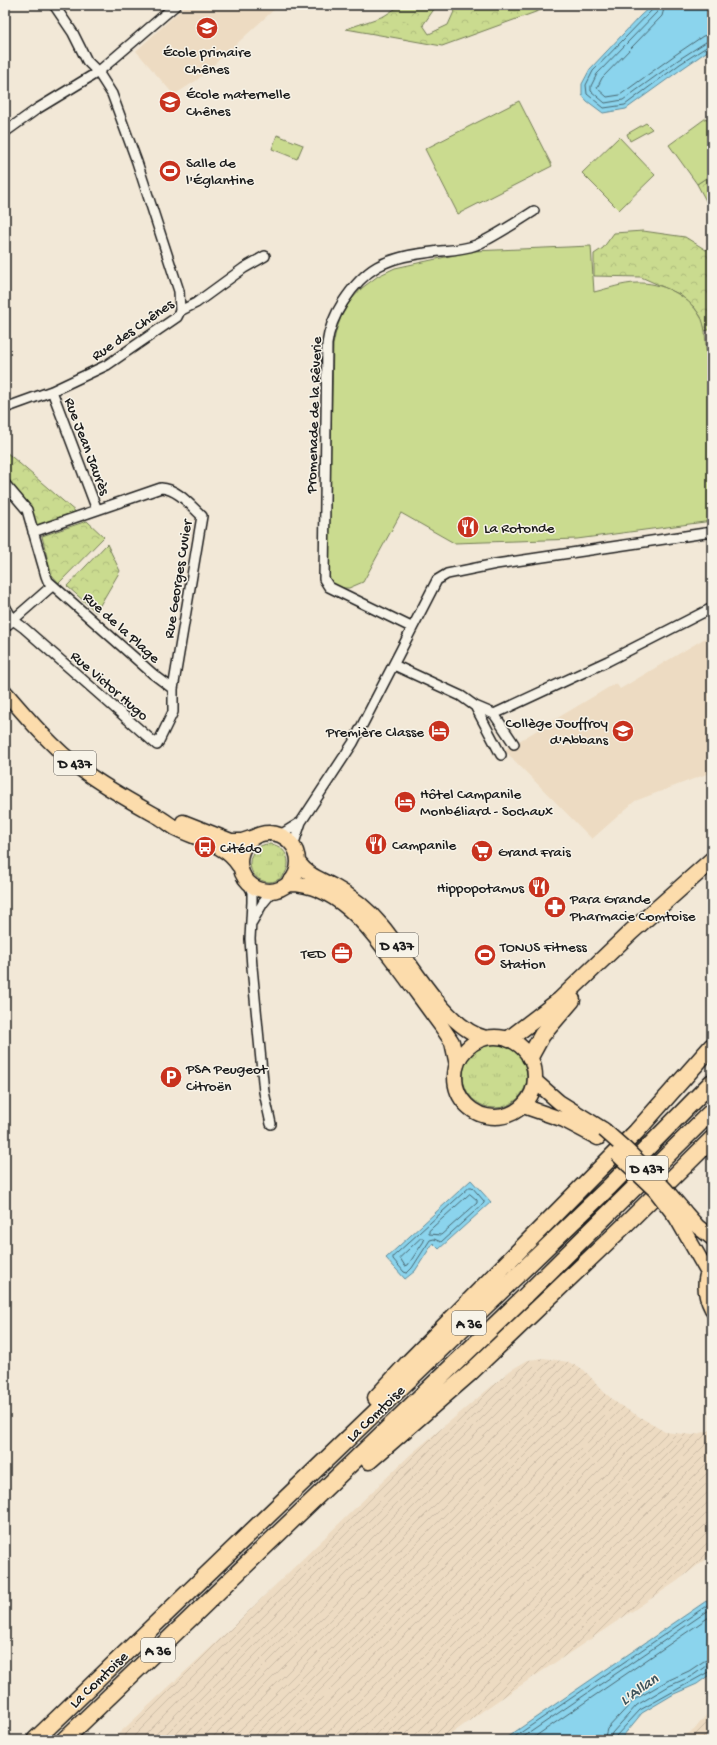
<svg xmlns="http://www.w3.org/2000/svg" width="717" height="1745" font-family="'Gochi Hand',sans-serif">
<defs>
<pattern id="industrial-furrows" width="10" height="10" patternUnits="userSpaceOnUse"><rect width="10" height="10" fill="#eddbc2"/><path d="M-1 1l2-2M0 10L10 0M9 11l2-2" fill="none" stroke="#cbbba6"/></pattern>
<pattern id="grass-tufts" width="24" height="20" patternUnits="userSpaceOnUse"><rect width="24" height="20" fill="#cadb8f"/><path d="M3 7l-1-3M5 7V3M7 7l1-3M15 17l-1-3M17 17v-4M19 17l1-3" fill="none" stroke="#adbb7b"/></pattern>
<pattern id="forest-crowns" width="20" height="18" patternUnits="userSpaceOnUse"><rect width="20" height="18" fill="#cadb8f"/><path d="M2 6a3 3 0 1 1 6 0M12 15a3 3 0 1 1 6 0" fill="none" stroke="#adbb7b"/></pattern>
</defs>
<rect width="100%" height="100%" fill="#f2e8d7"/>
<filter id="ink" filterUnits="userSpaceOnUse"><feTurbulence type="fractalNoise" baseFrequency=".025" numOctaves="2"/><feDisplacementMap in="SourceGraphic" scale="8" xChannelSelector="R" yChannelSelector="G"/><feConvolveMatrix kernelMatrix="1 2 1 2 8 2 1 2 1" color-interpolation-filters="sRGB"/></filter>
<g filter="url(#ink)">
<path fill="#eddbc2" d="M186,5H279L197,80L174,95L136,51Z
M712,634V772L635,801L592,839L504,750L616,683L620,689Z"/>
<path fill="url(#industrial-furrows)" d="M544,1358L568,1362L584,1370L604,1392L618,1404L665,1432L693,1435L712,1430V1554L676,1582L484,1710L443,1740H112L222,1637L411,1454L511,1370L528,1360Z
M712,1708V1740H678L694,1730Z"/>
<path fill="url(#grass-tufts)" stroke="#737c56" d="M250 863a19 19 0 1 1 38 0a19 19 0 1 1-38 0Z
M463 1076a32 32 0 1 1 64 0a32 32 0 1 1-64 0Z"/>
<path fill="url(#forest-crowns)" stroke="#737c56" d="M401,5H437L423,25L429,34L448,25L457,5H555L442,46L346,29L384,16Z
M712,174V212L697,184Z
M643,231L685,237L706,250L712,244V329L705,331L701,317L694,307L679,294L641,277L594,276V254L603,248L614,233Z
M5,451L77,513L35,527L23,501L5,479Z
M87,521L104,537L59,583L51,574L42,536Z
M107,544L120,571L96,612L67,586Z"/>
<path fill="#cadb8f" stroke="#737c56" d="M519,101L552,166L458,214L425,149Z
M706,118L712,126V174L697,184L669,145Z
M646,123L652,129L630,141L627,134Z
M277,135L303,145L297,159L272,149Z
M619,137L655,175L619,210L582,173Z
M591,246L594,292C607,289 623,283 637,283C661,282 688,295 700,316C703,320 704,326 705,331L712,438V521L577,539L454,543L401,513L363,582L349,588H340L330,580L328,575L333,345L336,331L341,317L350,301L362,288L378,276L395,268L473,251Z"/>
<path fill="#8bd4ed" stroke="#5f8a99" d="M652,5H712V48L683,68L626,109L603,113L587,101L582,95V84L590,69L640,16Z
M471,1180L491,1202L439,1249L433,1243L415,1271L405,1279L386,1258Z
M712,1597V1673L697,1684L674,1694L642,1713L623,1736L616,1740H503Z"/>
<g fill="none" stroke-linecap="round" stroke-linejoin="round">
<path stroke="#486670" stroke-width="1" d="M654,5L653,9L593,71L586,85L587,94L604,108L625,105L680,64L708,46L712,45
M659,5L657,12L597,74L591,86V91L605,103L623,100L678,60L706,42L712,40
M665,5L662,16L602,78L597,88L607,97L620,95L675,55L703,36L712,34
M470,1187H472L484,1201V1203L441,1242L434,1239L430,1240L412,1268L407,1273L404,1272L393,1259V1257Z
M470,1194L477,1200V1203L441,1235L429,1234V1231Z
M421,1238H423L424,1241L408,1265L405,1266L400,1258Z
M510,1740L712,1602
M519,1740L712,1608
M530,1740L712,1615
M604,1740L607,1729L634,1700L667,1681L689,1671L704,1661L712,1659
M610,1740L612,1733L637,1705L669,1686L692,1676L706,1666L712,1665
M615,1740L616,1736L640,1710L712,1670"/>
<g stroke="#1c1c1c" stroke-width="12">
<path id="minor" d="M54,5L73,33L87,61L98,72L112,94L137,162L179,291L180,311
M5,132L37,109L98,72L176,5
M52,391L97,510
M5,408L52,391L107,365L177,317L180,311L196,303L244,268L265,256
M5,484L27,510L46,576L48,581L153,674L173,689
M5,606L13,620L24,628L157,745L173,712V689L202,516C190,505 178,489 161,488L33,532
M5,627L52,586
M411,627L329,587L324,579L327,344C329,328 334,316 343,302C365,268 385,258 425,253C442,250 460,251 476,245C494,237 517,222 534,211
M394,665L461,696L475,706L501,755
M475,706L494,714L514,744
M494,714L608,661L712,608
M280,835L301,822
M293,846L301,822L353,743L437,580L447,574L496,564L712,532
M248,883L252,892V902L250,939L252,967L264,1092L271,1124
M252,922L263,903L273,891"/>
</g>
<g stroke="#1c1c1c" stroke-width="17">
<path id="primary" d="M5,692C29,720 53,748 82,770C106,788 132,802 157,816C163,819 169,824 175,828C196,839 226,844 239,866
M183,822L231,841H242L254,837
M240 862a29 29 0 1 1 58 0a29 29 0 1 1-58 0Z
M298,862C309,876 318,878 333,886C352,896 368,909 382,926C408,957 445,1029 486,1038
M288,884C338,883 371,931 398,967C413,987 427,1007 442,1027L452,1042L457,1065
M455 1077a40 40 0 1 1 80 0a40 40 0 1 1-80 0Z
M535,1081L559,1102L604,1130
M523,1106L564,1120L598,1138
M684,1211L698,1227L712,1238
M676,1217L707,1271
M712,1264C702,1280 704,1294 712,1309"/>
</g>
<g stroke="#1c1c1c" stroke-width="19">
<path id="motorway" d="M509,1039L560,1000L631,932L712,860
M530,1057L542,1035L572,1000
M376,1398L410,1361L636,1132L712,1046
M369,1461L470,1373L624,1226L712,1139
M35,1740L610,1186L712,1082
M64,1740L522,1299L712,1111"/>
</g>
<use href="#minor" stroke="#f7f3e8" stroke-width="9"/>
<use href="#primary" stroke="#fcdcac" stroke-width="14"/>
<use href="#motorway" stroke="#fcdcac" stroke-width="16"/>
<g stroke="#1c1c1c" stroke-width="17" stroke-linecap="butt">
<path id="primary-bridge" d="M604,1130C636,1157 658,1179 684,1211
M617,1154L655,1190L676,1217"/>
</g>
<use href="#primary-bridge" stroke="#fcdcac" stroke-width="14"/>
</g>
</g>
<defs>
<g id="school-disc" transform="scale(1.15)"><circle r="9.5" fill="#c8321e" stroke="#f7f3e8"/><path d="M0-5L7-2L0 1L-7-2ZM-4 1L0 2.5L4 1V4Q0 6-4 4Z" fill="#fff"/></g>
<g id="stadium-disc" transform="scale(1.15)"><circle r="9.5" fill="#c8321e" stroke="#f7f3e8"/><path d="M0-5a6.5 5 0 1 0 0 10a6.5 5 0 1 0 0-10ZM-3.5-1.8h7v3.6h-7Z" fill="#fff"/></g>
<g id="restaurant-disc" transform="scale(1.15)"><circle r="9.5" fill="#c8321e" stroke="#f7f3e8"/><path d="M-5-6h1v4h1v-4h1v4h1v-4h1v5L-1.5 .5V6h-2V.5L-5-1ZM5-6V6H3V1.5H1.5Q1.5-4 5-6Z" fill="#fff"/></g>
<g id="hotel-disc" transform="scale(1.15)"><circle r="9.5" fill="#c8321e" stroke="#f7f3e8"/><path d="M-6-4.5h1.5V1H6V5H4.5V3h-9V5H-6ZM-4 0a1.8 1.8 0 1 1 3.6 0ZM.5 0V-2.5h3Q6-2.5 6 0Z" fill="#fff"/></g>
<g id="bus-disc" transform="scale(1.15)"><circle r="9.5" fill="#c8321e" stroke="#f7f3e8"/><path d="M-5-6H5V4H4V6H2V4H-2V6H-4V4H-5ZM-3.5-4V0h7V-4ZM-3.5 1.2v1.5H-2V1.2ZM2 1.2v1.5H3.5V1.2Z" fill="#fff"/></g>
<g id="supermarket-disc" transform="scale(1.15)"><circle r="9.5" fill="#c8321e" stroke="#f7f3e8"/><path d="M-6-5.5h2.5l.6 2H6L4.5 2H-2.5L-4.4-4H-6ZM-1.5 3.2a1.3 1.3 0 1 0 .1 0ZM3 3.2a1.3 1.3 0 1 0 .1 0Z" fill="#fff"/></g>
<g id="pharmacy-disc" transform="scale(1.15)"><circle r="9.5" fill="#c8321e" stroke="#f7f3e8"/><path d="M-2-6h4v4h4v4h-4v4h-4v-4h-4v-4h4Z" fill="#fff"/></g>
<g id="office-disc" transform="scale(1.15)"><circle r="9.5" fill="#c8321e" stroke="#f7f3e8"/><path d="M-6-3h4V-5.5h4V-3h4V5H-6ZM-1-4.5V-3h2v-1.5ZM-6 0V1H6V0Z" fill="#fff"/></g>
<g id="parking-disc" transform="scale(1.15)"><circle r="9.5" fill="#c8321e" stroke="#f7f3e8"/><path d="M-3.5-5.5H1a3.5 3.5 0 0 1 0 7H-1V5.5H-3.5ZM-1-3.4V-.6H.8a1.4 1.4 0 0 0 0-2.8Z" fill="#fff"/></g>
</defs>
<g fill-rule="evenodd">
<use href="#school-disc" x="207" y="28"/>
<use href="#school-disc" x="170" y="102"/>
<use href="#stadium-disc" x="170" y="171"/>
<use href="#restaurant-disc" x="468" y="527"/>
<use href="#hotel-disc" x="439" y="731"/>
<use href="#school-disc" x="623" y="731"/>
<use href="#hotel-disc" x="405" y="802"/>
<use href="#restaurant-disc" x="376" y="844"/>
<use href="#bus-disc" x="205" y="847"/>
<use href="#supermarket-disc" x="482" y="851"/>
<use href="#restaurant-disc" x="539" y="887"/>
<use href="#pharmacy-disc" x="555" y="907"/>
<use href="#office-disc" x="342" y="953"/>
<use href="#stadium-disc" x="485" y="955"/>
<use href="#parking-disc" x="171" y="1077"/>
</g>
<g text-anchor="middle" stroke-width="3" stroke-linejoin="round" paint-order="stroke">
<g fill="#f7f3e8" stroke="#5e5c59" stroke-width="1">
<rect x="54" y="751" width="42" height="24" rx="3"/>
<rect x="376" y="933" width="42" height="24" rx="3"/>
<rect x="626" y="1156" width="42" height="24" rx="3"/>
<rect x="452" y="1311" width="34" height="24" rx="3"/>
<rect x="141" y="1638" width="34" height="24" rx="3"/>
</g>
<g font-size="14" font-weight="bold" fill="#1c1c1c">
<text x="75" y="768">D 437</text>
<text x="397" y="950">D 437</text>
<text x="647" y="1173">D 437</text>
<text x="469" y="1328">A 36</text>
<text x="158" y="1655">A 36</text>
</g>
<g font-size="15" fill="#1c1c1c" stroke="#f7f3e8" text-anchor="start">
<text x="207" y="56" text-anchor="middle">École primaire<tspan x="207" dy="17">Chênes</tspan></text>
<text x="186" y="98">École maternelle<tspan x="186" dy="17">Chênes</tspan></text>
<text x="186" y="167">Salle de<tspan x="186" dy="17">l'Églantine</tspan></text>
<text x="484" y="532">La Rotonde</text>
<text x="608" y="727" text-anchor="end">Collège Jouffroy<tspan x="608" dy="17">d'Abbans</tspan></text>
<text x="424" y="736" text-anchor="end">Première Classe</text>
<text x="420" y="798">Hôtel Campanile<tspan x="420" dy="17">Monbéliard - Sochaux</tspan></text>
<text x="392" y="849">Campanile</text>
<text x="220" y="852">Citédo</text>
<text x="498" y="856">Grand Frais</text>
<text x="524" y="892" text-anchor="end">Hippopotamus</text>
<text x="570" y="903">Para Grande<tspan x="570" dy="17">Pharmacie Comtoise</tspan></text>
<text x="500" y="951">TONUS Fitness<tspan x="500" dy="17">Station</tspan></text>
<text x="326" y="958" text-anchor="end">TED</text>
<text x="186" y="1073">PSA Peugeot<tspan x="186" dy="17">Citroën</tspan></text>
</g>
<g font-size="15" fill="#1c1c1c" stroke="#f7f3e8">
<text transform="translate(132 329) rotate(-35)" y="5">Rue des Chênes</text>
<text transform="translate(313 415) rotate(-88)" y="5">Promenade de la Rêverie</text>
<text transform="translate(88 446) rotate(69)" y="5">Rue Jean Jaurès</text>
<text transform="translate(177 579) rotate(-81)" y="5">Rue Georges Cuvier</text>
<text transform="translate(122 627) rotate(42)" y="5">Rue de la Plage</text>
<text transform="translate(110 685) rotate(41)" y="5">Rue Victor Hugo</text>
<text transform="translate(375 1413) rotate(-44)" y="5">La Comtoise</text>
<text transform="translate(98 1679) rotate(-44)" y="5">La Comtoise</text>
</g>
<g font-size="16" font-style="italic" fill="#3d535b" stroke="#f7f3e8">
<text transform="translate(638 1688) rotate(-35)" y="6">L'Allan</text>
</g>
</g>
<rect width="717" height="1745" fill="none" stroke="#f7f3e8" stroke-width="20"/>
<rect x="10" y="10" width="697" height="1725" fill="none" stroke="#1c1c1c" stroke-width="1.5" filter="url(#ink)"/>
</svg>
